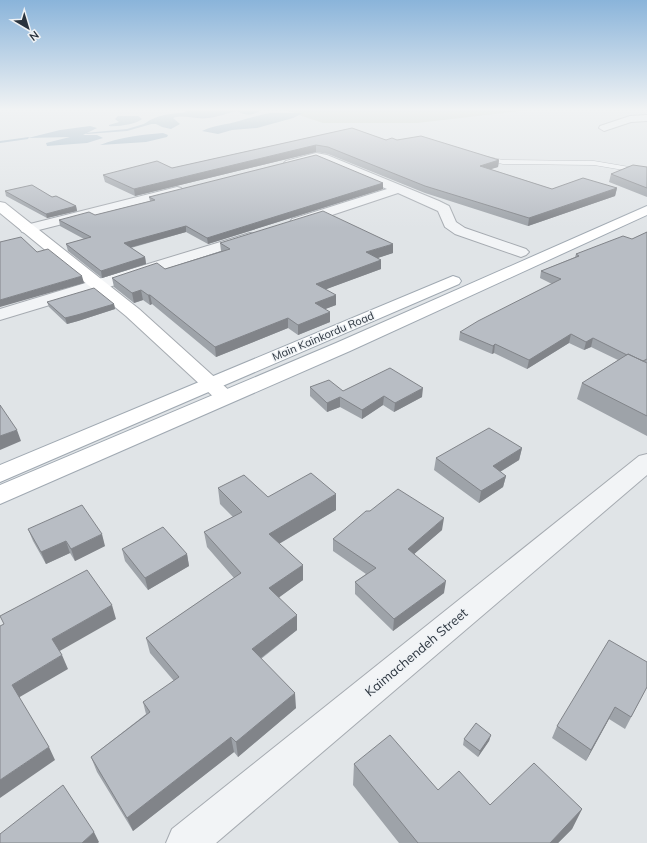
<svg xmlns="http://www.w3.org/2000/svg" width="647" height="843" font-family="Mulish,sans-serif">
<rect width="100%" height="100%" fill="#e0e4e7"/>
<path fill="#c7d0c2" d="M285,110H529L417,123H323L299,115L302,113H294Z"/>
<path fill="#9eb4c4" d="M182,110H259V112C250,115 245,116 237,111C228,113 218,117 208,118C197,120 183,114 173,118L180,124L171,129L162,127L156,124H144C157,114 172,114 187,112Z
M270,113H303L293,118L257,128L232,130L218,134L202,131C214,125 226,125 239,121C249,118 259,115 270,113Z
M118,116H138L142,119C137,124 117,127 109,126V125L119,122L115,119Z
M90,126L97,128L83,135H97L103,138L87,143L47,146L46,143L70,137L28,138L60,130Z
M163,133L168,135L167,137L146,142L100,145C120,137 141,135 163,133Z"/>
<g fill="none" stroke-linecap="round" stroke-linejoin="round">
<path fill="#9eb4c4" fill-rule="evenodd" d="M154,121L155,123L127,131L87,134L85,133L127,129Z
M29,137L28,139L0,143V141Z"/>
<g stroke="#a6abb1" stroke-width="1">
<path id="service" d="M483,156L503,160L594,161L647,170V174L594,165L503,164L481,159V157Z"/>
</g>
<g stroke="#a6abb1" stroke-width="2">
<path id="minor" d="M647,115V121L631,122L604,131L599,128L600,126L630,116Z
M316,153L327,155L439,201L449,206L456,222L465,228L526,249L529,252L526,255L521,257L455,234L445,227L438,211L398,193L302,225L297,226L292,225L290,222L292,219L387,189L320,160L316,159L290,166L286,165L284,163L286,161Z
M177,187L181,188L183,191L181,194L27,233L22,232L20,229L22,226Z
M250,233L255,234L257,237L255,240L106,288L0,320V309Z
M647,454V475L216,843H166L172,829L639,456Z"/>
</g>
<g stroke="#a6abb1" stroke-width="2">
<path id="secondary" d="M0,202L5,203L139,309L232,393L235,397L232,401L225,403L218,401L126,316L0,213Z"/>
</g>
<g stroke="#a0a9b2" stroke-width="2">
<path id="primary" d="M647,206V215L350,351L0,504V485L336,343Z
M453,276L459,278L461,281L459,284L0,482V465Z"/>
</g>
<use href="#service" fill="#f2f4f6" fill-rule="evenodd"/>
<use href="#minor" fill="#f2f4f6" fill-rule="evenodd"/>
<use href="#secondary" fill="#fff" fill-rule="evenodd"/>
<use href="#primary" fill="#fff" fill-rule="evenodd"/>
</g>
<path fill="#9ea3a9" d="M352,128L386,140H397L499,160L498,167L490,169L552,189L617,188L615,196L528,226L425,193L328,154L316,152L135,196L105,182L103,175L172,168Z
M647,167V197L609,182L611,174Z
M383,183V189L208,244L186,232L131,248L145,257L146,264L102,278L68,251L66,244L84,239L60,226L59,220L95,215L150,201L149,197Z
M5,191L52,197L76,206L77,211L47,218L6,196Z
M647,232V436L577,399L582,383L618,360L591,347L584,350L569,343L527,369L494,353L492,354L459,340L460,332L552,284L540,278L541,271L575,257L576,254L632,239Z
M220,243L393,253L377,258L381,260V269L326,289L336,305L325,309L330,322L298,335L288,328L216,357L152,304L150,305L143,300L134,303L114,287L112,278L165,269L221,251Z
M47,302L114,304L115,309L78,321L67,324L49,307Z
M310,387L343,391L422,397L394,412L383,405L362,419L340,407L327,412L310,396Z
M522,448L519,460L500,472L506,476L503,487L479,503L434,470L436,458Z
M218,488L336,510L279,544L303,580L279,597L297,630L261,659L296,708L238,757L234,752L133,831L97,772L91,757L146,714L143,702L174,681L150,653L146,638L234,578L207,547L204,532L233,517L220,504Z
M28,529L105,546L75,561L70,553L46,564L33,541Z
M442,530L414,554L444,593L393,631L355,594V582L366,574L333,551V539Z
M122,549L187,554L189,566L148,590L125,561Z
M647,687L625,729L609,719L586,761L552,738L557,726Z
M491,735L489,741L478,757L463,745L464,739Z
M354,764L490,805L582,809L572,829L558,843H399L353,785Z"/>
<path fill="#818489" d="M316,145V152L135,196L134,189Z
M499,160L498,167L479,173L480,166Z
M383,183V189L208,244L207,238Z
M617,188L615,196L528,226L529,218Z
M76,206L77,211L47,218L46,214Z
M186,226V232L125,249L124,243Z
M393,244V253L366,262V252Z
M145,257L146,264L102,278L101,271Z
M381,260V269L316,293V284Z
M82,276L84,283L0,307V300Z
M141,290L143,300L134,303L132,293Z
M148,295H150L152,304L150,305Z
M336,295V305L315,313V303Z
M114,304L115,309L78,321L67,324L65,318Z
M330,312V322L298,335V325Z
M288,318V328L216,357L215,347Z
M571,334L569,343L527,369L529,360Z
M593,338L591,347L584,350L586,342Z
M495,344L494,353L492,354L493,346Z
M423,388L422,397L394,412L395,403Z
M384,396L383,405L362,419V410Z
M340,397V407L327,412V403Z
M17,430L21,441L0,450V436Z
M522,448L519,460L490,478L493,466Z
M506,476L503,487L479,503L481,491Z
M336,494V510L270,549L269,534Z
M444,518L442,530L406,561L408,549Z
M102,534L105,546L75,561L71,549Z
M66,541L70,553L46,564L41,552Z
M187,554L189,566L148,590L145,578Z
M303,565V580L270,604L269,588Z
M446,581L444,593L393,631L394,619Z
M112,605L116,619L58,652L52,639Z
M297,615V630L253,664L252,649Z
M62,655L68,669L18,698L12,685Z
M295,693L296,708L238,757L236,742Z
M615,707L609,719L586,761L591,750Z
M491,735L489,741L478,757L480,751Z
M231,737L234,752L133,831L127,818Z
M49,747L55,760L0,798V780Z
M582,809L572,829L558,843H550Z
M94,832L99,842L98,843H82Z"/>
<path fill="#b8bdc4" stroke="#818489" d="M352,128L386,140L392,138L397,140L421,136L499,160L480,166L552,189L583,178L617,188L529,218L425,186L328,147L316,145L134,189L103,175L157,161L172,168Z
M316,155L383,183L207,238L186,226L124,243L145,257L101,271L66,244L91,237L59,220L89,212L95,215L155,200L149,197Z
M633,165L647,167V188L611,174Z
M32,185L52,197L56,196L76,206L46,214L5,191Z
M323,211L393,244L366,252L381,260L316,284L336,295L315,303L330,312L298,325L288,318L215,347L150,295H148L141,290L132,293L112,278L157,263L165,269L230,249L220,243Z
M647,232V359L643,361L628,354L627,355L593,338L586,342L571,334L529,360L495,344L493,346L460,332L478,321L561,279L541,271L579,256L576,254L623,236L632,239Z
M21,237L37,252L48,249L82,276L0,300V242Z
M94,288L114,304L77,315L65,318L47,302Z
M628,354L647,363V416L582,383Z
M390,368L423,388L395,403L384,396L362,410L340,397L327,403L310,387L329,380L343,391Z
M0,405L17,430L0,436Z
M489,428L522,448L493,466L506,476L481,491L436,458Z
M311,473L336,494L269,534L303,565L269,588L297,615L252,649L295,693L236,742L231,737L127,818L91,757L150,712L143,702L179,677L146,638L241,573L204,532L242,512L218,488L244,475L268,497Z
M398,489L444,518L408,549L446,581L394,619L355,582L376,568L333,539L366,511H370Z
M82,505L102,534L71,549L66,541L41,552L28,529Z
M163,527L187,554L145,578L122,549Z
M87,570L112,605L52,639L62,655L12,685L49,747L0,780V626L4,624L0,616Z
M609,640L647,662V687L631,717L615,707L591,750L557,726Z
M476,723L491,735L480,751L464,739Z
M390,735L438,790L459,771L490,805L534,763L582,809L550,843H418L354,764Z
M63,785L94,832L82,843H0V834Z"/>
<linearGradient id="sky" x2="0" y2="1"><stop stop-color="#8ab4da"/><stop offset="0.48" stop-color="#f1f3f4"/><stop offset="1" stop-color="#f1f3f4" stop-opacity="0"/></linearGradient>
<rect width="647" height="228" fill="url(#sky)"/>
<g text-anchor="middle" stroke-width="3" stroke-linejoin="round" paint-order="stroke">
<g font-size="11" fill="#2a333d" stroke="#eff2f5">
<text transform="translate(323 336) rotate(-23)" y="4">Main Kainkordu Road</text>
</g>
<g font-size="13" fill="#2a333d" stroke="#eff2f5">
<text transform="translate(416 652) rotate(-40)" y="5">Kaimachendeh Street</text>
</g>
</g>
<g transform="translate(28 28) rotate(142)" stroke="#eff2f5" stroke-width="3" paint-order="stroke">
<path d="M0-3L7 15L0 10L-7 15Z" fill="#2a333d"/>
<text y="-6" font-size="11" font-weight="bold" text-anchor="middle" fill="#2a333d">N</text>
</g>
</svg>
